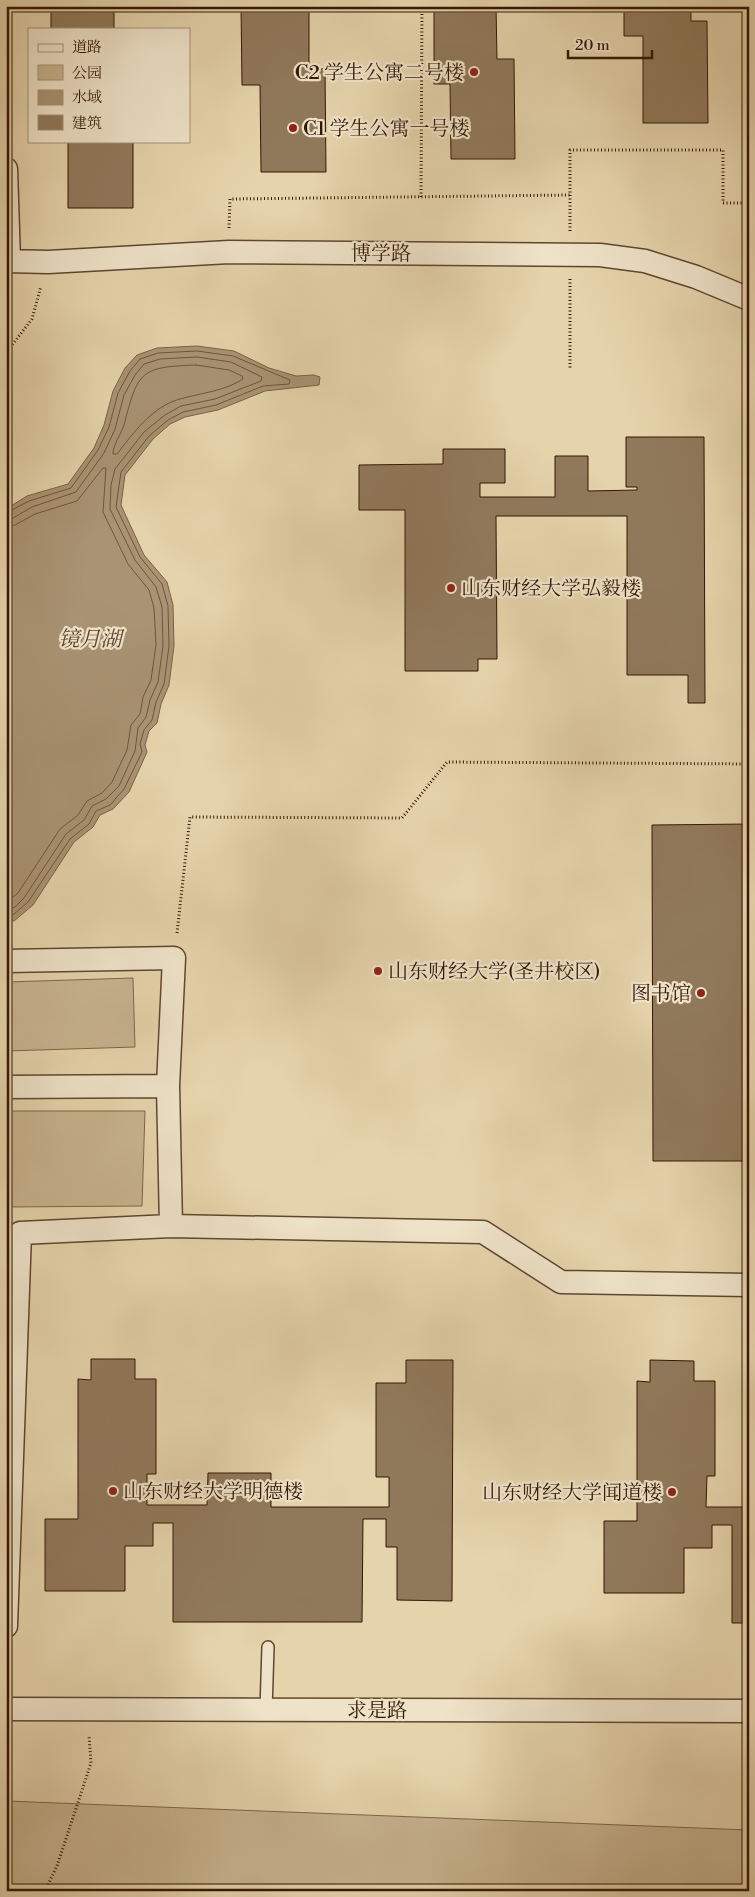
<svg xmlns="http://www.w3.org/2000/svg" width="755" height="1897" font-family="'Libre Bodoni','Noto Serif SC',serif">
<rect width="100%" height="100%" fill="#e5d3ab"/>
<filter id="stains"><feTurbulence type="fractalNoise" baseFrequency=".004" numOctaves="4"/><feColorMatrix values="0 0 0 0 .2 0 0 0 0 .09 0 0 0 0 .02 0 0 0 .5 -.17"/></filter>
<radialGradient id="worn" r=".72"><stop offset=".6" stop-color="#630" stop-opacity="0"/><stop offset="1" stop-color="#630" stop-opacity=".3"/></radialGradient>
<path fill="#c7b38f" stroke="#7e654a" d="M133,978L135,1047L6,1051V982Z
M6,1111H145L142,1206L6,1207Z
M6,1801L749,1830V1891H6Z"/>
<path fill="#a99373" stroke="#7a6147" d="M197,346L234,351L269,368L296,376L314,375L320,377L319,385L265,391L218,410L185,417L170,424L153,439L125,475L121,505L144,555L167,582L173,605L174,646L169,685L161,704L157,723L149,731L145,745L147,752L129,792L113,809L100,815L93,827L74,842L33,905L14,921H6V509L27,496L68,484L94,448L104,425L113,391L125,368L137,355L157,348Z"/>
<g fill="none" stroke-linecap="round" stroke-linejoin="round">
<path stroke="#6e553c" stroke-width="1" d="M196,365L229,370L242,376L243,379C225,391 201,393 180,399C153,406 133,433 117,454H113C113,445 121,434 124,425C138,371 140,367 196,365Z
M6,513L29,501L71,488L98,450L109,427L118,393L130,371L140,359L158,353L197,351L233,356L290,380L289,384L263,386L216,405L183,412L168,420L149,436L121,472L116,507L140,557L162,584L168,606L169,646L164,684L156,702L152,720L144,730L140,744L142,752L124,789L110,805L96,811L89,824L70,839L28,902L13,915L6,916
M6,519L13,518L32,507L76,492L104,453L115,429L124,395L135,375L144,364L160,359L197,357L231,362L262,377L261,381L215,399L181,406L165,415L144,432L115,469L111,485L110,509L135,560L156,587L162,607L163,646L158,682L150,700L146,717L138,728L135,751L119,786L106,799L92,806L84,820L66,834L24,898L15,907L6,910
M6,527L15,525L35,514L77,501L103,468H106L103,512L128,564L149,590L154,608L156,645L151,680L143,697L140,714L131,725L127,750L112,782L102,793L87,801L78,815L60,829L18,893L6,902"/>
</g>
<path fill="#90795b" stroke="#341705" d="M51,6H114V29H51Z
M241,6H309V69H325L326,172H261L260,85H242Z
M434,6H496L497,59H514L515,159H451L450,84H434Z
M624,6H691V21H707L708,123H643V36H624Z
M68,141H133V208H68Z
M626,437H704L705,703H688V675H627V516H496L497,659H478V671H405V510H359V465L443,464V449H505V483H480V497H555V456H588V491L637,490V487H626Z
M749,824V1161H653L652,825Z
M91,1359H135V1379H156V1474H147V1505H207L208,1473H271V1507H389V1477H376V1383H406V1360H453L452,1601L397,1600V1547H386V1519H363L362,1622H173V1523H153V1546H125V1591H45V1519H78V1379L91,1380Z
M650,1360L694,1361V1381H715V1476H707L706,1507H749V1623H732V1525H712V1548H684V1593H604V1521H637V1381L650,1382Z"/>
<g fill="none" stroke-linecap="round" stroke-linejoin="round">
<g stroke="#60462e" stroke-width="14">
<path id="lane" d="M266,1710L268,1647"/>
</g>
<g stroke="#60462e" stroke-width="25">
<path id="street" d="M6,169L9,261
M6,261L48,262L229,252L600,255L645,261L696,277L749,299
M6,961L174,958L168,1086
M6,1087L168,1086L171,1226L20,1233L6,1626
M171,1226L483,1232L561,1282L749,1285
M6,1709L749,1711"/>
</g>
<path stroke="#341705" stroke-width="3" stroke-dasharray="1 2.5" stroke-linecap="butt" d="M421,197L422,6
M229,228L230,199L570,195
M570,231V150H723V203H749
M570,279V368
M6,353L32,319L41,286
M177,933L190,817L402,818L447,762L749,764
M45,1891L57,1866L91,1763L89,1735"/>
<use href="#lane" stroke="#eee2c8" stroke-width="11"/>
<use href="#street" stroke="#eee2c8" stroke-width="22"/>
</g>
<g fill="#8f2418" stroke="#eee2c8" stroke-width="2">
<circle cx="474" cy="72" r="5"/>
<circle cx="293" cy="128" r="5"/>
<circle cx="451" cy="588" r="5"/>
<circle cx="378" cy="971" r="5"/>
<circle cx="701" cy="993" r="5"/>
<circle cx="113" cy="1491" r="5"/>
<circle cx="672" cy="1492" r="5"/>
</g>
<g text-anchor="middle" stroke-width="4.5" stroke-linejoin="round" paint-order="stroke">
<g font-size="20" fill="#341705" stroke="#eee2c8" text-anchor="start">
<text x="464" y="79" text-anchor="end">C2 学生公寓二号楼</text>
<text x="303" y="135">C1 学生公寓一号楼</text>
<text x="461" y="595">山东财经大学弘毅楼</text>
<text x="388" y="978">山东财经大学(圣井校区)</text>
<text x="691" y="1000" text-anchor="end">图书馆</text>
<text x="123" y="1498">山东财经大学明德楼</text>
<text x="662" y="1499" text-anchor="end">山东财经大学闻道楼</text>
</g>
<g font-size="20" fill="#341705" stroke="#eee2c8">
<text x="381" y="260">博学路</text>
<text x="377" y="1717">求是路</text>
</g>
<g font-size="21" font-style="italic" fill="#5d422c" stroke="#eee2c8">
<text x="90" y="646">镜月湖</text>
</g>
</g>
<rect width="755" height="1897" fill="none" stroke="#e5d3ab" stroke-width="25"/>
<rect x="8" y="8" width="740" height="1882" fill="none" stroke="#341705" stroke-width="2.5"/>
<rect x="12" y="12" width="730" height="1872" fill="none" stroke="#341705"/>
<rect x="28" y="28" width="162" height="115" fill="#eee2c8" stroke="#a4917a"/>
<rect x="38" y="44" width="25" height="8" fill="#eee2c8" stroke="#a4917a"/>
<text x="72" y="52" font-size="15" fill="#341705">道路</text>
<rect x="38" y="65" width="25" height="15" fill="#c7b38f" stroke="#a4917a"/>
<text x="72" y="78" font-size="15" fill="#341705">公园</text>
<rect x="38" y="90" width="25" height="15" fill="#a99373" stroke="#a4917a"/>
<text x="72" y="102" font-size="15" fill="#341705">水域</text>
<rect x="38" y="115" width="25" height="15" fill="#90795b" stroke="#a4917a"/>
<text x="72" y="128" font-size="15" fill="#341705">建筑</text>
<path d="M568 50v8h84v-8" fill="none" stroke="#341705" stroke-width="2.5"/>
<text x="575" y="50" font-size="15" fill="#341705" stroke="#eee2c8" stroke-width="4" paint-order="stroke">20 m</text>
<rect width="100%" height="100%" filter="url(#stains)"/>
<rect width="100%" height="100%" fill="url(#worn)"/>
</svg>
